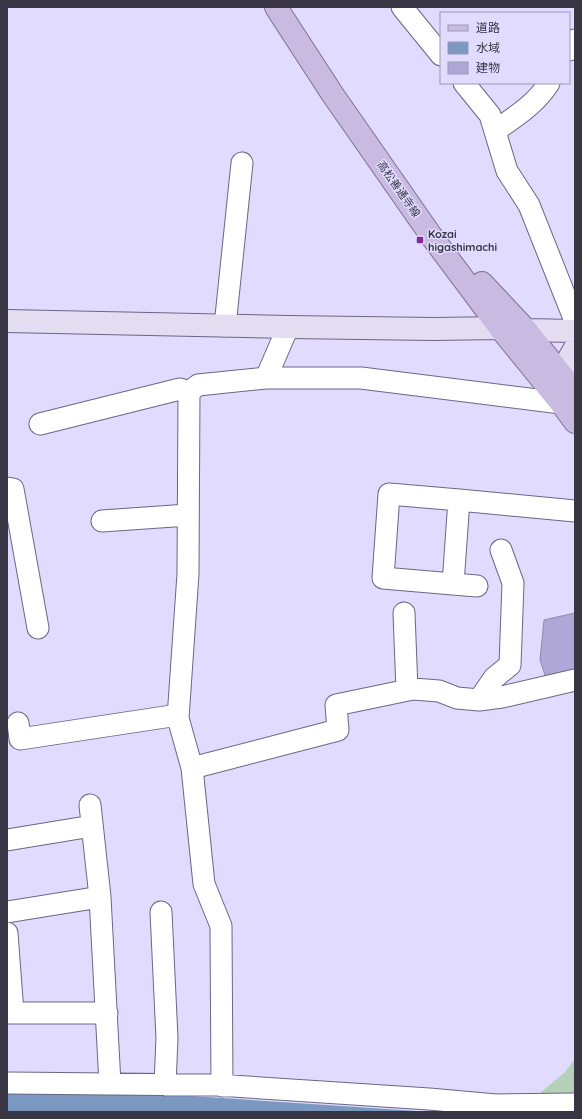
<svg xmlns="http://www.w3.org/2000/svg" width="582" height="1119" font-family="Quicksand,'Noto Sans JP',sans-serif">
<rect width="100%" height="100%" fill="#e0dbff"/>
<path fill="#b5d1b7" d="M575,1059V1097L540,1093L565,1072Z"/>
<path fill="#7a98c0" d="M7,1092L146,1093L432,1112H7Z"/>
<path fill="#afa7d7" stroke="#8f8aac" d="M575,613V675L547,681L540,660L544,620Z"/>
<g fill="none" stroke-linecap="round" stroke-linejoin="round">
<g stroke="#6b6685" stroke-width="23">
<path id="street" d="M402,7L441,55
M569,50L575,40
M464,83L490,115L507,171L529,205L575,321
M495,131C515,117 536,104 549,83
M225,326L242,163
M266,378L288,327
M40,424L180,389L189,392
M7,488L13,489L38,628
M459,500L453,584L383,578L389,494L459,500L575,511
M102,521L188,515
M453,584L477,586
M404,613L407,690
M479,700L494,678L510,665L513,583L501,550
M18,723L20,739L178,715
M192,768L338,730L336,705L413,689L439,691L457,698L479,700L502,697L575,680
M90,805L100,897L110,1084
M7,840L92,826
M7,912L100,897
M161,912L167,1038L165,1085
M7,933L13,1013
M7,1013H107
M7,1083L217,1085L429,1099L496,1105L575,1104
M222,1086L221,926L204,884L192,768L178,718L188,574L189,392L198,385L266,378H361L561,403"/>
</g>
<g stroke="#6b6685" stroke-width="24">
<path id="secondary" d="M7,321L288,327L434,329L500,328L526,330L575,331
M565,379L564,367L575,348"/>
</g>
<g stroke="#7f6e9d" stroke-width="24">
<path id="primary" d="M276,7L283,18L333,95L432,237L500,328L561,403L575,422
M482,283L526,330L575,392"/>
</g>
<use href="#street" stroke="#fff" stroke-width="21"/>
<use href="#secondary" stroke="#e4dcf0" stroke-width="22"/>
<use href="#primary" stroke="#c9bae1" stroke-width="22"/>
</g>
<rect fill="#842a96" stroke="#e0dbff" stroke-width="1.5" x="416" y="236" width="8" height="8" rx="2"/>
<g text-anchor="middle" stroke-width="3" stroke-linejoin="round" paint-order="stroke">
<g font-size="11" fill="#383644" stroke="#e0dbff">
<text transform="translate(399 189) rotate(55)" y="4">高松善通寺線</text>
</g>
<g font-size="11" font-weight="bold" fill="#383644" stroke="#e0dbff" text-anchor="start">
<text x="428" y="238">Kozai<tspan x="428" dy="13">higashimachi</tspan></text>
</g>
</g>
<rect width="582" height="1119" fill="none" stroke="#383644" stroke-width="16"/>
<rect x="440" y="12" width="130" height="72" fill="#e0dbff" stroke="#9d99b4"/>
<rect x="448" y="25" width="20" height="6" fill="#c9bae1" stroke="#9d99b4"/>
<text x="476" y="32" font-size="12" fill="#383644">道路</text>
<rect x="448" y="42" width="20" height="12" fill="#7a98c0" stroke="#9d99b4"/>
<text x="476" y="52" font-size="12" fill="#383644">水域</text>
<rect x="448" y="62" width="20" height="12" fill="#afa7d7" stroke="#9d99b4"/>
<text x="476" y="72" font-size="12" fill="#383644">建物</text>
</svg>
